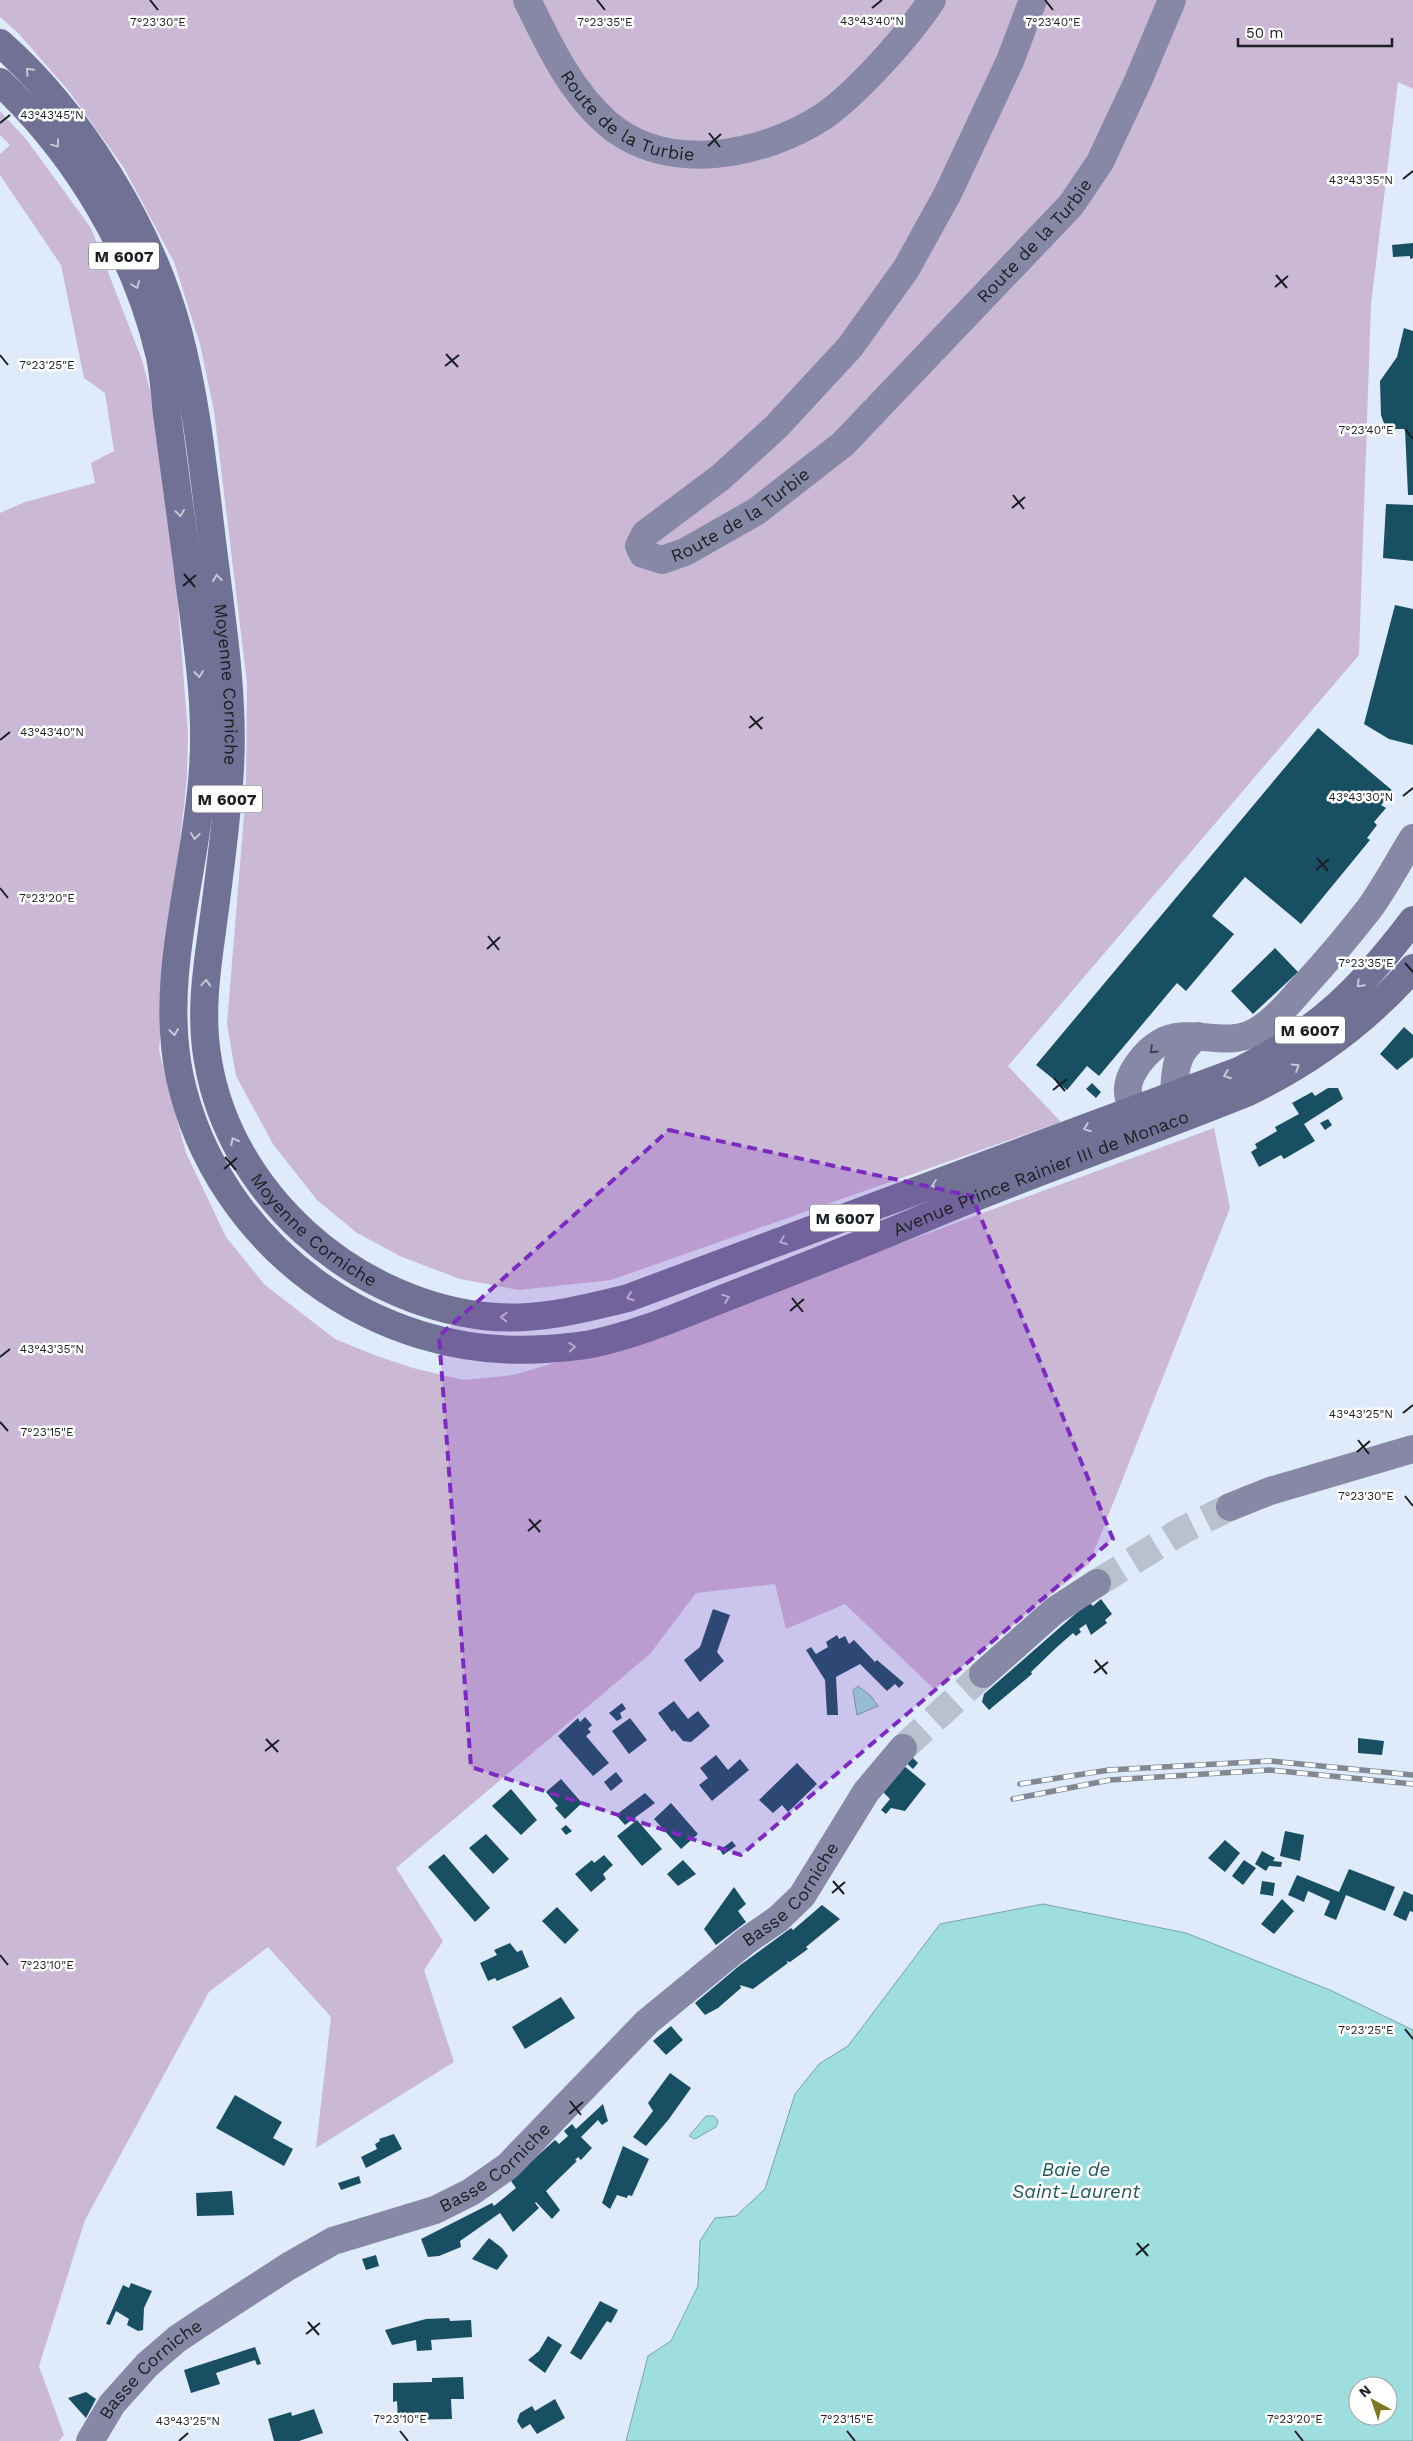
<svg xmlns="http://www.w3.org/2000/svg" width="1413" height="2441" font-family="'Work Sans',sans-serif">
<rect width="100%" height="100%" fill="#dfebfa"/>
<path fill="#cab8d5" d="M0,0H1413V89L1398,82L1371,304L1359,655L1008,1066L1061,1122L611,1280L519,1290L460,1279L402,1257L357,1233L317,1200L273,1144L236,1076L227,1024L246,791L247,683L214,411L200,344L174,262L124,168L68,90L18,33L0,17Z
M0,111L26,139L91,228L142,360L158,421L173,540L188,734L187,778L164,984L159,1051L186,1153L226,1237L265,1285L335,1339L377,1356L413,1368L463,1380L514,1375L673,1327L1214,1128L1230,1208L1089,1564L934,1689L845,1604L786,1629L775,1584L696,1593L650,1654L396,1868L443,1941L424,1970L454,2062L316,2148L331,2017L268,1947L209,1992L85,2220L39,2366L64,2435L59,2441H0V513L25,502L95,483L91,463L114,451L105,393L84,378L61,265L0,175V154L10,145L0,135Z"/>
<path fill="#9edede" stroke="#77a5a6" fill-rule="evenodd" d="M858,1686L871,1696L878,1706L857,1715L853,1690Z
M1043,1904L1186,1933L1330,1990L1413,2030V2441H626L648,2356L671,2341L698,2286L700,2241L715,2218L736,2216L765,2189L795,2094L819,2064L848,2046L940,1924ZM1358,2386H1388V2416H1358Z
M706,2116H714L718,2121L716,2127L695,2139L689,2136Z"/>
<path fill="#194f62" d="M1413,243V258L1410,259V256L1393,257L1392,245Z
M1404,328L1413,331V495H1408L1405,429H1386L1381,415L1380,381L1397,357Z
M1386,504L1413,505V561L1383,558Z
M1395,605L1413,609V745L1389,739L1364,724Z
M1318,728L1393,791L1381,805L1386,808L1374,822L1377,825L1367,838L1370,840L1301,924L1245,877L1212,916L1234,934L1186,991L1177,983L1099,1076L1087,1066L1067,1090L1036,1065Z
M1275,948L1298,972L1253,1014L1231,991Z
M1404,1027L1413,1035V1057L1397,1070L1380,1054Z
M1092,1083L1101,1092L1096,1098L1086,1089Z
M1328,1088H1338L1343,1099L1304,1124L1315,1141L1284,1159L1281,1155L1259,1167L1251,1152L1257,1148L1255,1144L1277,1131L1275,1127L1299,1114L1292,1103L1312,1092L1315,1096Z
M1328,1119L1332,1125L1325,1130L1320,1123Z
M1101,1599L1112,1614L1105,1620L1107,1623L1091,1635L1086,1624L1079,1629L1081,1632L1076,1636L1073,1633L1057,1647L1031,1672L1032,1674L989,1710L982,1702L984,1694L1089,1602L1093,1606Z
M713,1609L730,1615L717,1652L724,1661L700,1682L684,1660L700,1647Z
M837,1635L839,1639L845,1636L849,1644L854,1640L875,1662L877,1660L904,1683L899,1688L895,1684L887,1691L860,1664L836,1677L838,1715H827L825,1680L806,1650L811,1647L816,1654L828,1647L826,1642Z
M674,1701L688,1719L698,1711L710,1726L691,1742L683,1741L674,1730L672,1732L658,1713Z
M622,1703L626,1709L620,1713L622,1718L617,1721L609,1713Z
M585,1717L592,1725L588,1729L591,1732L586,1736L609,1763L593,1776L558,1736L578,1718L580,1722Z
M630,1718L647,1740L629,1754L612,1731Z
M1358,1738L1384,1741L1382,1755L1358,1753Z
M716,1755L728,1770L740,1759L749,1770L712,1801L699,1785L708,1778L700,1768Z
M911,1756L918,1763L913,1769L905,1762Z
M797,1763L817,1784L788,1812L782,1805L773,1813L759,1800Z
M903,1765L926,1784L905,1811L891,1808L886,1814L881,1810L890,1799L882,1791Z
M616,1772L623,1781L611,1791L604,1782Z
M561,1779L582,1803L565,1819L555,1808L558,1806L546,1792Z
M511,1789L537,1820L521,1835L492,1806Z
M645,1793L655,1803L625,1825L616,1815Z
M671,1803L698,1834L681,1849L654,1819Z
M637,1820L662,1849L642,1866L617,1836Z
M566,1825L572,1831L566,1835L561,1829Z
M1285,1831L1304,1835L1300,1861L1280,1856Z
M486,1834L509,1859L493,1874L469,1848Z
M1225,1840L1240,1853L1225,1872L1208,1858Z
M732,1841L736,1846L723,1855L720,1850Z
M1262,1851L1275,1858L1273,1861L1282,1862L1281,1867L1269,1866L1266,1871L1255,1864Z
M444,1854L490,1908L475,1922L428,1867Z
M604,1855L613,1865L603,1874L606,1879L591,1892L575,1874L592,1860L594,1863Z
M683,1860L696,1874L678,1886L667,1874Z
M1244,1860L1256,1868L1243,1885L1232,1876Z
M1349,1869L1395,1887L1385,1911L1346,1895L1336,1920L1324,1915L1330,1901L1308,1891L1304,1902L1288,1895L1297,1875L1339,1892Z
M1262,1881L1275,1883L1273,1896L1260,1894Z
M734,1887L746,1904L738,1911L746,1922L716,1945L704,1929Z
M1404,1891L1413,1895V1912L1410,1911L1406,1921L1393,1915Z
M1282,1899L1294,1911L1274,1934L1261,1924Z
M822,1905L840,1919L806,1947L808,1949L790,1962L786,1961L788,1963L753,1989L740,1985L741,1988L718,2008L705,2015L695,2003L739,1966L791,1928L793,1930Z
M557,1907L579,1930L565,1944L542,1921Z
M510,1943L517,1952L522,1950L529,1967L497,1981L495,1978L488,1981L480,1963L497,1955L494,1950Z
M561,1997L575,2018L525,2049L512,2027Z
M671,2026L683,2040L666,2055L653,2041Z
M670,2073L691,2088L669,2119L646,2146L633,2137L653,2111L648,2103Z
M235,2095L282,2122L273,2138L293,2149L284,2166L216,2128Z
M603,2104L608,2121L602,2125L598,2120L581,2137L592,2148L581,2160L578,2157L575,2160L577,2161L546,2191L560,2210L552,2219L536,2202L535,2203L539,2208L513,2232L500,2213L460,2241L461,2247L439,2256L428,2257L421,2239L492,2203L494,2206L516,2188L511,2181L535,2158L555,2140L559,2144L568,2136L564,2131L572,2124L576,2129Z
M394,2134L402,2149L366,2168L361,2157L377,2149L375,2144L380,2141L379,2139Z
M623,2146L649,2159L632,2196L628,2195L627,2198L617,2195L610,2209L602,2203Z
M359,2176L361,2183L341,2190L338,2183Z
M232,2191L234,2215L197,2216L196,2193Z
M489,2238L502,2248L508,2256L497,2270L472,2259Z
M376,2255L379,2266L366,2270L362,2259Z
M131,2283L152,2291L144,2308L143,2330L138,2331L127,2325L129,2319L116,2311L110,2325L106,2324L123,2285L129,2288Z
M600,2301L618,2310L611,2323L607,2321L581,2360L570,2353Z
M449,2318L450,2321L471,2320L472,2337L431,2340L432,2350L417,2351L416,2340L392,2345L385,2330L426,2319Z
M548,2336L562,2345L545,2373L528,2360L539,2351Z
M255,2347L261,2364L257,2365L255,2360L216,2373L220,2384L191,2393L184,2370Z
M463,2377L464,2399H451L452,2419L398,2420L397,2401L393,2402V2383L432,2382V2378Z
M86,2392L96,2399L86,2418L68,2398Z
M555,2399L565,2418L537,2434L530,2424L522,2429L517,2421L520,2413L532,2406L535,2411Z
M314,2409L323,2433L299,2441H274L268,2419L291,2412L292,2416Z"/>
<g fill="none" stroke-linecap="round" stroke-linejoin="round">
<path stroke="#b8c2cf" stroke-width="28" stroke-dasharray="28 14" stroke-linecap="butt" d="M1097,1583L1183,1530L1230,1507
M903,1748L983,1674"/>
<g stroke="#8788a5" stroke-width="28">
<path id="s1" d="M527,0C548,43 570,91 607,123C667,175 763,156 824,116C858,92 909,35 932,0"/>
<path id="s2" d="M1033,0L1010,61L948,193L906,269L850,347L776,427L721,477L645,534L639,546L643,554L662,560L685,552L757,511L843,444L1071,205L1100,162L1138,81L1172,0"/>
<path d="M1158,1112L1174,1095C1175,1070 1175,1052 1198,1036"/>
<path d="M1155,1115L1133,1110C1131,1105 1128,1098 1128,1092C1126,1075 1146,1051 1160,1043C1188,1026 1223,1048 1253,1033C1273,1023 1288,1004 1303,987C1326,962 1348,936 1369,909C1385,887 1398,862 1413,838"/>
<path d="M1230,1507L1270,1491L1413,1449"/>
<path d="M983,1674L1054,1611L1097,1583"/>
<path id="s3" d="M90,2441L112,2404L147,2365L177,2339L207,2319L289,2266L333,2241L435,2210L471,2192L508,2166L647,2022L746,1941L778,1919L802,1896L866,1792L903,1748"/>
</g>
<g stroke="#707194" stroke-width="28">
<path id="s4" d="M0,43C79,112 151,229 178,331C197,402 204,476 213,549C222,622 234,695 230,768C227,823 219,877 212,931C206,974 200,1017 208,1061C230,1193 351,1300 483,1316C532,1322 580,1310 628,1298L1241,1070C1319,1030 1361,989 1413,920"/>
<path id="s5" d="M0,82C77,155 136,253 160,357C164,376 165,396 167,414C174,464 180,513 187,563C195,630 208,701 203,769C197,871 158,976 180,1078C217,1244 375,1361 545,1349C560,1348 576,1347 591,1344C640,1334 686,1313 732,1295C804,1267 875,1239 946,1209C1045,1168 1147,1133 1246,1093C1311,1062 1366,1022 1413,968"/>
</g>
<g stroke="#808893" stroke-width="5.5">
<path id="rail" d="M1020,1784L1109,1770L1270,1761L1413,1775
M1013,1799L1110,1780L1269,1770L1413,1784"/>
</g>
<use href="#rail" stroke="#fff" stroke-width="4" stroke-dasharray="11" stroke-linecap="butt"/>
</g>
<defs><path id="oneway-chevron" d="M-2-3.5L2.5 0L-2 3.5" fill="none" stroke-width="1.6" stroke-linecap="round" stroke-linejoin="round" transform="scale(1.25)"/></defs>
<g stroke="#c6c6d4">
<use href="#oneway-chevron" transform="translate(29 71) rotate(-133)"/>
<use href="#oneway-chevron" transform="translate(56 144) rotate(53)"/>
<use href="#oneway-chevron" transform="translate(136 285) rotate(69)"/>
<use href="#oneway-chevron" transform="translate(180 513) rotate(83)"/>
<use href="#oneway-chevron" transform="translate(217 578) rotate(-97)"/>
<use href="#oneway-chevron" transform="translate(199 674) rotate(83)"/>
<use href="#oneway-chevron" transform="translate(195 836) rotate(97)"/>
<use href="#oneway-chevron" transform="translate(206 983) rotate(-86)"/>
<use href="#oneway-chevron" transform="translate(1360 984) rotate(135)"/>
<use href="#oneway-chevron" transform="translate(174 1032) rotate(84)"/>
<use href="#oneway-chevron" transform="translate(1296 1067) rotate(-32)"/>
<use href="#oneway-chevron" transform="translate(1227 1075) rotate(159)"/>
<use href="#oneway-chevron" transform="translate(1087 1128) rotate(159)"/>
<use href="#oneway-chevron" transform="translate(234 1141) rotate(-117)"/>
<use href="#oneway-chevron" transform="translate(935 1185) rotate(160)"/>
<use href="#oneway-chevron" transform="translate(783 1241) rotate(160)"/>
<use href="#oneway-chevron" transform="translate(630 1297) rotate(162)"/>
<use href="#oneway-chevron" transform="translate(726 1298) rotate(-21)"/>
<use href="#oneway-chevron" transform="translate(504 1317) rotate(-178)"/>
<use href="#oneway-chevron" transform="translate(572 1347) rotate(-4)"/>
</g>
<use stroke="#414451" href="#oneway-chevron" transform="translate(1153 1050) rotate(137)"/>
<path fill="#7b2cbf" fill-opacity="0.2" stroke="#7b2cbf" stroke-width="4" stroke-dasharray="10 6" stroke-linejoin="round" d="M669,1130L972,1196L1113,1539L741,1855L471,1767L439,1336Z"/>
<path fill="none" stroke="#1b1f24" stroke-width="2" d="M150,0L158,10M597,0L605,10M1045,0L1053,10M872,8L882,0M0,123L10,115M709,133L720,147M708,146L721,134M1403,179L1413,171M1276,275L1287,288M1275,287L1288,276M446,354L458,367M0,355L8,365M445,366L459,355M1405,429L1413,439M1013,495L1024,509M1012,508L1025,497M184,574L195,587M183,586L196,575M750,716L762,729M749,728L763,717M0,740L10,732M1403,796L1413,788M1317,858L1328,871M1316,870L1329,859M0,888L8,898M488,936L499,950M487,949L500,937M1405,963L1413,972M1054,1078L1065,1091M1053,1090L1067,1079M225,1157L236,1170M224,1169L237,1158M792,1298L803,1312M790,1311L804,1299M0,1357L10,1349M1403,1413L1413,1405M0,1422L8,1431M1358,1440L1369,1454M1357,1452L1370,1441M1405,1496L1413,1506M529,1519L540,1532M528,1531L541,1520M1095,1660L1107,1674M1094,1673L1108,1662M266,1739L278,1752M265,1751L279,1740M833,1881L844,1894M832,1893L845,1882M0,1955L8,1965M1405,2029L1413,2039M570,2101L581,2115M569,2114L583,2102M1137,2243L1148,2256M1136,2255L1149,2244M308,2322L319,2335M306,2334L320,2323M400,2431L408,2441M847,2431L855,2441M1295,2431L1303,2441M179,2441L188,2433"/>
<g text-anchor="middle" stroke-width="5" stroke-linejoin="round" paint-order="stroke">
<g fill="#fff" stroke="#5f6266" stroke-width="1">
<rect x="89" y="242.5" width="70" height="27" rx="4"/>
<rect x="192" y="785.5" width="70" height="27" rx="4"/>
<rect x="1275" y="1016.5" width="70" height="27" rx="4"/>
<rect x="810" y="1204.5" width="70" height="27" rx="4"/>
</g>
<g font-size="16" font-weight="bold" fill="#1b1f24">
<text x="124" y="262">M 6007</text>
<text x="227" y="805">M 6007</text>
<text x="1310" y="1036">M 6007</text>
<text x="845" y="1224">M 6007</text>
</g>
<g font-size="18" fill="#1b1f24" stroke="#fff">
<text dy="6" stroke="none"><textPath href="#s1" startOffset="162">Route de la Turbie</textPath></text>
<text dy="6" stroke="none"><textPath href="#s2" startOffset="1210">Route de la Turbie</textPath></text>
<text dy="6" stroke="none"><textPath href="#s2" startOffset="805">Route de la Turbie</textPath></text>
<text dy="6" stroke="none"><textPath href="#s4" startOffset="700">Moyenne Corniche</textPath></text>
<text dy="6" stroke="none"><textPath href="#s5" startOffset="2071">Avenue Prince Rainier III de Monaco</textPath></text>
<text dy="6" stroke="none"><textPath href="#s4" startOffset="1284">Moyenne Corniche</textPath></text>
<text dy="6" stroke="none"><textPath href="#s3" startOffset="905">Basse Corniche</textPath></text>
<text dy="6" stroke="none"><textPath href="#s3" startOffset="500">Basse Corniche</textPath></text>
<text dy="6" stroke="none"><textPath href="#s3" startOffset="95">Basse Corniche</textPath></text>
</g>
<g font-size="19" font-style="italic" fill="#225858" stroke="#fff">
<text x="1076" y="2176">Baie de<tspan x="1076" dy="22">Saint-Laurent</tspan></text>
</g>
</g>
<g font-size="12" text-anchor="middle" fill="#1b1f24" stroke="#fff" stroke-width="5" stroke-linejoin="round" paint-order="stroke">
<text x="872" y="25">43°43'40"N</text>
<text x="158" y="26">7°23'30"E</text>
<text x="605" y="26">7°23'35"E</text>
<text x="1053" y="26">7°23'40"E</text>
<text x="52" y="119">43°43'45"N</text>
<text x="1361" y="184">43°43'35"N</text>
<text x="47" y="369">7°23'25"E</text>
<text x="1366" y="434">7°23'40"E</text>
<text x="52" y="736">43°43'40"N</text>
<text x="1361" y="801">43°43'30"N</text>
<text x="47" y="902">7°23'20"E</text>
<text x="1366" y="967">7°23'35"E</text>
<text x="52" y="1353">43°43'35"N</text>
<text x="1361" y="1418">43°43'25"N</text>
<text x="47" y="1436">7°23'15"E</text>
<text x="1366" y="1500">7°23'30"E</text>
<text x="47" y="1969">7°23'10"E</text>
<text x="1366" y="2034">7°23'25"E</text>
<text x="400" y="2423">7°23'10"E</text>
<text x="847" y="2423">7°23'15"E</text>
<text x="1295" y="2423">7°23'20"E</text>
<text x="188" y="2425">43°43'25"N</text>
</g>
<g transform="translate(1373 2401) rotate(320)"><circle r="24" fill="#ffffff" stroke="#a4a5a7"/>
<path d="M0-4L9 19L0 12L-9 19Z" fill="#7b7920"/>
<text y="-8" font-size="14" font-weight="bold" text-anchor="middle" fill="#1b1f24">N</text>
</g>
<path d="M1238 38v8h154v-8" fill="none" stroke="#1b1f24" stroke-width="2.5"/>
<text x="1246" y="38" font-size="15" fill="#1b1f24" stroke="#ffffff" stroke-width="4" paint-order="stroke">50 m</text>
</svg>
